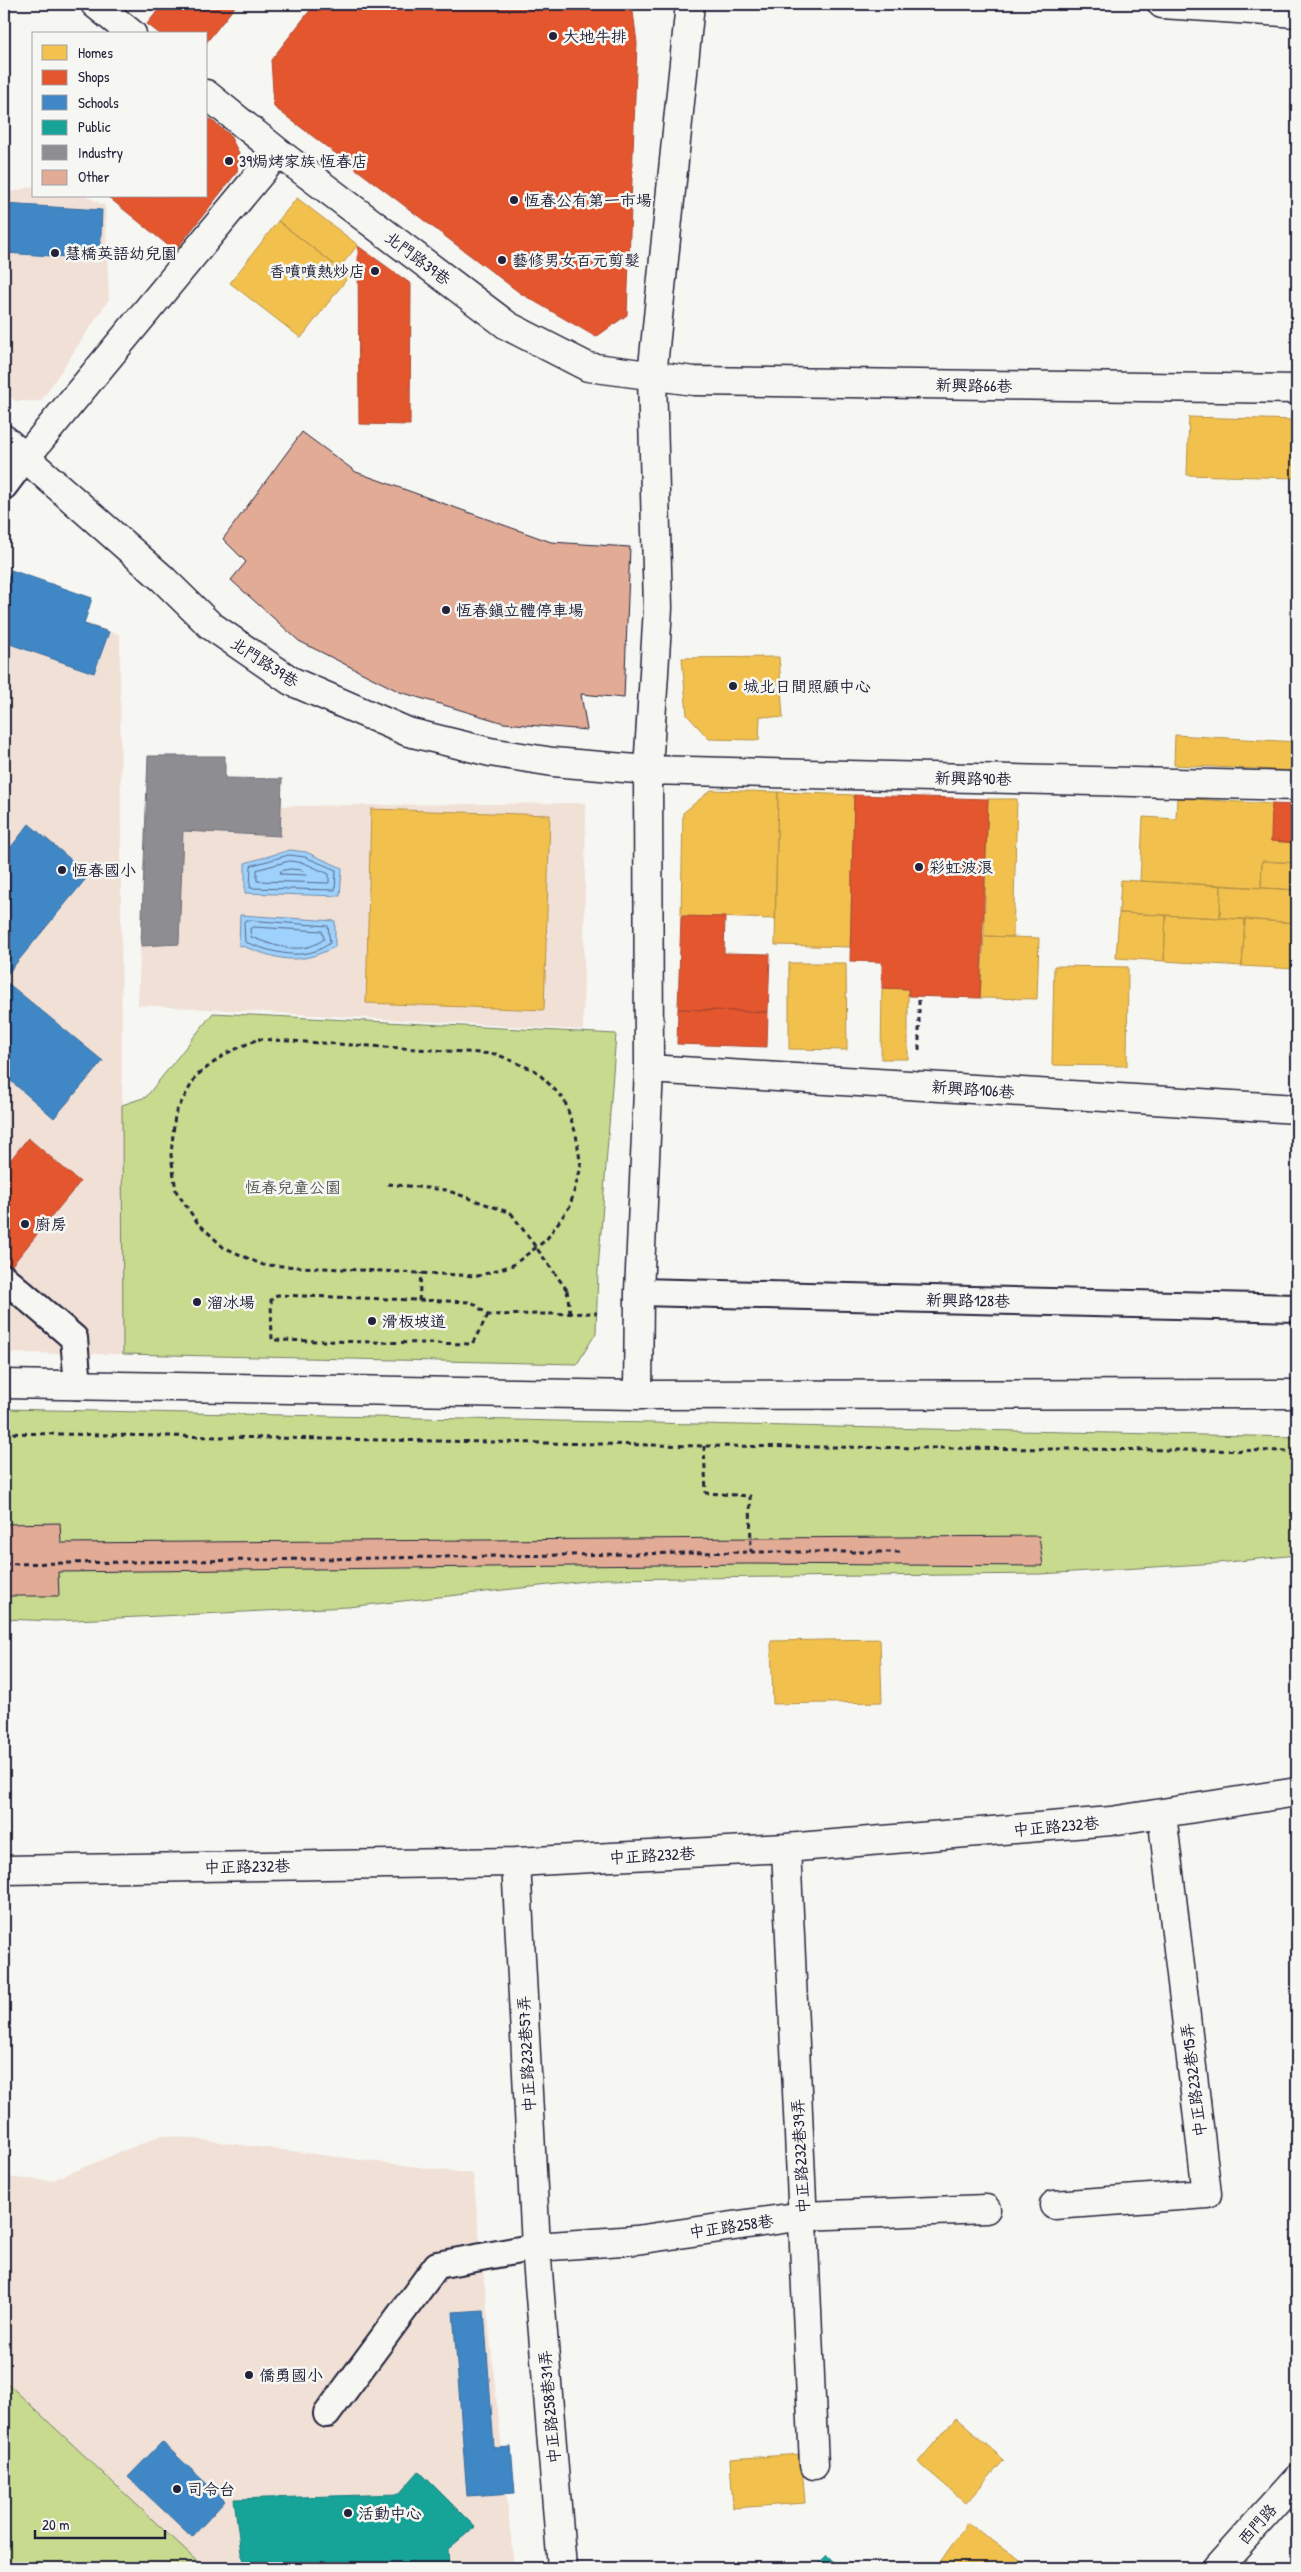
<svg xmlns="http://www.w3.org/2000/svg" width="1301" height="2572" font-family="'Patrick Hand','LXGW WenKai TC',sans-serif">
<rect width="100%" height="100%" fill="#f6f6f2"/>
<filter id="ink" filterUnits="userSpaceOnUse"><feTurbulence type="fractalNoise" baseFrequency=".02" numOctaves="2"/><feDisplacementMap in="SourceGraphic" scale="10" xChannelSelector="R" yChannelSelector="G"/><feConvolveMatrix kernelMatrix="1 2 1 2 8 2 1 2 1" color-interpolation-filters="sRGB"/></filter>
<g filter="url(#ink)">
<path fill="#f0e0d6" d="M34,186V196H86L105,206L109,299L41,401H16L4,391V194Z
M4,593L120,635L123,1354L4,1353Z
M148,756H225V778L282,779V806L586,803L583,1030L138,1005Z
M162,2135L473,2174L514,2568H4V2177L51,2181Z"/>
<path fill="#c8da8e" stroke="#757e64" d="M213,1013L616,1034L598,1270L596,1333L577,1364L123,1354L122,1105L146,1097Z
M4,1409L1297,1437V1555L1218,1563L1041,1574L604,1579L348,1607L55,1621L4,1619Z
M4,2380L204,2568H4Z"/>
<path fill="#9ed1fb" stroke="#6c8bae" d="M290,850L306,852L342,868L340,896L245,893V863Z
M240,915L335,921V947C294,967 280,959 239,945Z"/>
<path fill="#f2c14e" stroke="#b49148" d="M297,198L358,245L339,268L278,221Z
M278,221L349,276L301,338L230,283Z
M1189,417L1297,420V478L1187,475Z
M779,657L783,718L760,716L759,740L709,739L687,715L682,658Z
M1175,735L1297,742V771L1174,765Z
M711,790L778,792L775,919L681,916L683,813Z
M778,792L854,795L850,947L775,945Z
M1177,798L1272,804L1271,841L1297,843V863L1262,861L1261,888L1140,881L1143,817L1176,819Z
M988,799H1017L1013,937L984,936Z
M371,809L550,815L544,1010L366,1003Z
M1262,861L1297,863V890L1261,888Z
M1121,880L1221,885L1220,918L1119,913Z
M1221,885L1297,890V923L1220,918Z
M1119,913L1166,915L1164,961L1116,958Z
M1166,915L1245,919L1242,966L1164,961Z
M1245,919L1297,923V969L1242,966Z
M984,936L1039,938L1037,999L980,998Z
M789,963H846L847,1050L789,1049Z
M1054,966L1128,967L1127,1066L1052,1065Z
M882,988L908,989V1059H881Z
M880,1639L882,1702L773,1704L771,1641Z
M956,2418L1004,2460L966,2503L918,2462Z
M801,2454L805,2503L733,2508L730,2459Z
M967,2523L1032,2568H936Z"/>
<path fill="#e4572e" stroke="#aa4732" d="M163,4H237L206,43V34H160L147,24Z
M315,4H632L637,43L627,315L596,337L520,293L274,107L271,60Z
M206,116L229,134L239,153L237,172L175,251L107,196H206Z
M358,246L411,284L410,425L359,424Z
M854,795L988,799L980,998L909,996L908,989L882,988V962L850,961Z
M1272,804L1297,805V843L1271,841Z
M681,916L725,917L724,953L770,954L768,1012L678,1009Z
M678,1009L768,1012L767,1047L677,1044Z
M28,1138L80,1182L8,1270L4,1266V1168Z"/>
<path fill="#3f88c5" stroke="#36699c" d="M4,204L102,210L100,259L4,253Z
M11,570L92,598L84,624L109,632L94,673L4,642V592Z
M29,824L89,875L4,978V856Z
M4,980L103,1061L54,1118L4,1075Z
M484,2310L494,2448L511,2447L515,2493L467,2496L453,2312Z
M162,2442L225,2501L192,2537L128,2477Z"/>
<path fill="#17a398" stroke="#1a7c7c" d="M419,2471L475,2527L448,2549L449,2568H247L241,2553L234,2499L399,2494Z
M827,2555L840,2568H814Z"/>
<path fill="#8d8d92" stroke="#6d6d78" d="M148,756H225V778L282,779L280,836L183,831L179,944L141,946Z"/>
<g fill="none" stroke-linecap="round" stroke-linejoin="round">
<path stroke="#546888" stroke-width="1" d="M289,855L305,857L336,870L335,890L250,888L251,866Z
M290,861L304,863L329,874V883L257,881V870Z
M291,869L302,870L307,875L280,874L281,871Z
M247,920L328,926L330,943C304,963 272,952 245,942L244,922Z
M253,927L322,931L324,939C303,956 274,946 251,937L250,929Z"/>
</g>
<path fill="#e1ab96" stroke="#22223b" d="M302,432L356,472L551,542L630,547L624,698L581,694L587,730L504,723L400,692L299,641L231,580L246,562L223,539Z
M60,1523L61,1543L1039,1536L1043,1566L749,1564L58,1572L59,1596H4V1524Z"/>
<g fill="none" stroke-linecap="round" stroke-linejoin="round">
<g stroke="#22223b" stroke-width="30">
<path id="service" d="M4,486L25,458
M4,1278L74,1338L78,1386
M639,1292L1297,1308
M327,2414L437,2265L536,2247"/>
</g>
<g stroke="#22223b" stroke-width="31">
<path id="minor" d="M95,4L132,34
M1162,4L1297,13
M206,94L278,152L508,326L588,367L694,381L1297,389
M4,439L162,578L210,625L291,681L408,732L490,752L553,762L648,770L1297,786
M25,458L278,152
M649,1069L1297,1109
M4,1384L638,1395L1297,1394
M638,1395L639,1292L649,1069L648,770L658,608L652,376L690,4
M786,1848L814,2465
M516,1862L536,2247L562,2568
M4,1870L516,1862L786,1848L1111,1821L1297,1792
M1054,2205L1207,2194L1162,1814
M536,2247L636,2240L803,2216L986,2209"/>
</g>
<g stroke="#22223b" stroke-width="31">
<path id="secondary" d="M1217,2568L1297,2479"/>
</g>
<path stroke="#22223b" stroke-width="3" stroke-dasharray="5 4" stroke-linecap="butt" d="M258,1039L496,1054L536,1071L564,1099L576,1134L581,1167L570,1206L546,1240L513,1265L478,1276L263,1265L223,1247L197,1222L176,1191L171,1155L175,1114L196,1076L225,1054Z
M919,1050V996
M388,1184L446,1190L511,1213
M567,1290L570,1313
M419,1301L421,1273
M488,1315L472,1344L272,1340L271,1300L277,1295L472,1302L488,1315L597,1313
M4,1433L704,1446L1297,1451
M704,1446L706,1493L750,1496L751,1552
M4,1564L751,1552H900"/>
<use href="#service" stroke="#f6f6f2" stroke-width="26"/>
<use href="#minor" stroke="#f6f6f2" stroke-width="28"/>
<use href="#secondary" stroke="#f6f6f2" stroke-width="28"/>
<path stroke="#22223b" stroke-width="3" stroke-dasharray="5 4" stroke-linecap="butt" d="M511,1213L567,1290"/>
</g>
</g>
<g fill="#22223b" stroke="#f6f6f2" stroke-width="2">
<circle cx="553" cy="36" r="5"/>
<circle cx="229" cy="161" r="5"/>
<circle cx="514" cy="200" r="5"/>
<circle cx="55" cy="253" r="5"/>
<circle cx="502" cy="260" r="5"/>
<circle cx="375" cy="271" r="5"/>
<circle cx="446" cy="610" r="5"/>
<circle cx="733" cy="686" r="5"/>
<circle cx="919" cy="867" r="5"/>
<circle cx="62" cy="870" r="5"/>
<circle cx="25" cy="1224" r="5"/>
<circle cx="197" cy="1302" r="5"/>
<circle cx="372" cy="1321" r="5"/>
<circle cx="249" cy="2375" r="5"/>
<circle cx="177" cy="2489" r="5"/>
<circle cx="348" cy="2513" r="5"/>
</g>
<g text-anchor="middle" stroke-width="5" stroke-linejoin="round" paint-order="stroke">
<g font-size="16" fill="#22223b" stroke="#f6f6f2" text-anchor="start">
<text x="563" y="42">大地牛排</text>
<text x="239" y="167">39焗烤家族 恆春店</text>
<text x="524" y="206">恆春公有第一市場</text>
<text x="65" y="259">慧橋英語幼兒園</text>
<text x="512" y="266">藝修男女百元剪髮</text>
<text x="365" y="277" text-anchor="end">香噴噴熱炒店</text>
<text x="456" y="616">恆春鎮立體停車場</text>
<text x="743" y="692">城北日間照顧中心</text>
<text x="929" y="873">彩虹波浪</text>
<text x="72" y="876">恆春國小</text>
<text x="35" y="1230">廚房</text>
<text x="207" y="1308">溜冰場</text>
<text x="382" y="1327">滑板坡道</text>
<text x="259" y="2381">僑勇國小</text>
<text x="187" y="2495">司令台</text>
<text x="358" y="2519">活動中心</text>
</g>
<g font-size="16" fill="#22223b" stroke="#f6f6f2">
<text transform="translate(418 258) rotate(37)" y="6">北門路39巷</text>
<text transform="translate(974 385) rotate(1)" y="6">新興路66巷</text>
<text transform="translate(265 662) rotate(33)" y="6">北門路39巷</text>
<text transform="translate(973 778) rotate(1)" y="6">新興路90巷</text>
<text transform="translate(973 1089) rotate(4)" y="6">新興路106巷</text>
<text transform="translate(968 1300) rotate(1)" y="6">新興路128巷</text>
<text transform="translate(1056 1826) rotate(-5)" y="6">中正路232巷</text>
<text transform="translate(652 1855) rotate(-3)" y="6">中正路232巷</text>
<text transform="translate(247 1866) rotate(-1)" y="6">中正路232巷</text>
<text transform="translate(526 2054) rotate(-93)" y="6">中正路232巷57弄</text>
<text transform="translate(1193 2080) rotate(-97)" y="6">中正路232巷15弄</text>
<text transform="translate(800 2156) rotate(-93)" y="6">中正路232巷39弄</text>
<text transform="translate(731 2226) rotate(-8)" y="6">中正路258巷</text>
<text transform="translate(549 2407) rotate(-95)" y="6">中正路258巷31弄</text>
<text transform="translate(1257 2524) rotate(-48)" y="6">西門路</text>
</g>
<g font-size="16" fill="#545954" stroke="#f6f6f2">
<text x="293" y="1193">恆春兒童公園</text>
</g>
</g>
<rect width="1301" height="2572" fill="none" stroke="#f6f6f2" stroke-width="20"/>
<rect x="10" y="10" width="1281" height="2552" fill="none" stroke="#22223b" stroke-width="2" filter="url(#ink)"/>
<rect x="32" y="32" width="175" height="165" fill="#f6f6f2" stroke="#a1a1a9"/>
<rect x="42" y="45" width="25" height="15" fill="#f2c14e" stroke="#a1a1a9"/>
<text x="78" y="58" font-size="15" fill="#22223b">Homes</text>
<rect x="42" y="70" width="25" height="15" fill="#e4572e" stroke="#a1a1a9"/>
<text x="78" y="82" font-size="15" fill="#22223b">Shops</text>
<rect x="42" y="95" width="25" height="15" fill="#3f88c5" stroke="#a1a1a9"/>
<text x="78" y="108" font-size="15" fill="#22223b">Schools</text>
<rect x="42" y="120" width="25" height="15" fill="#17a398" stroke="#a1a1a9"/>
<text x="78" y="132" font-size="15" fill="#22223b">Public</text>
<rect x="42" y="145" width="25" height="15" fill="#8d8d92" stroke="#a1a1a9"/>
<text x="78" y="158" font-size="15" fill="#22223b">Industry</text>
<rect x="42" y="170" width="25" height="15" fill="#e1ab96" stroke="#a1a1a9"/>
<text x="78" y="182" font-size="15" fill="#22223b">Other</text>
<path d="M35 2530v8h130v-8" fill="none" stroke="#22223b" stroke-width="2.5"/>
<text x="42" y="2530" font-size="15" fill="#22223b" stroke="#f6f6f2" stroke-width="4" paint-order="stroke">20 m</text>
</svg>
